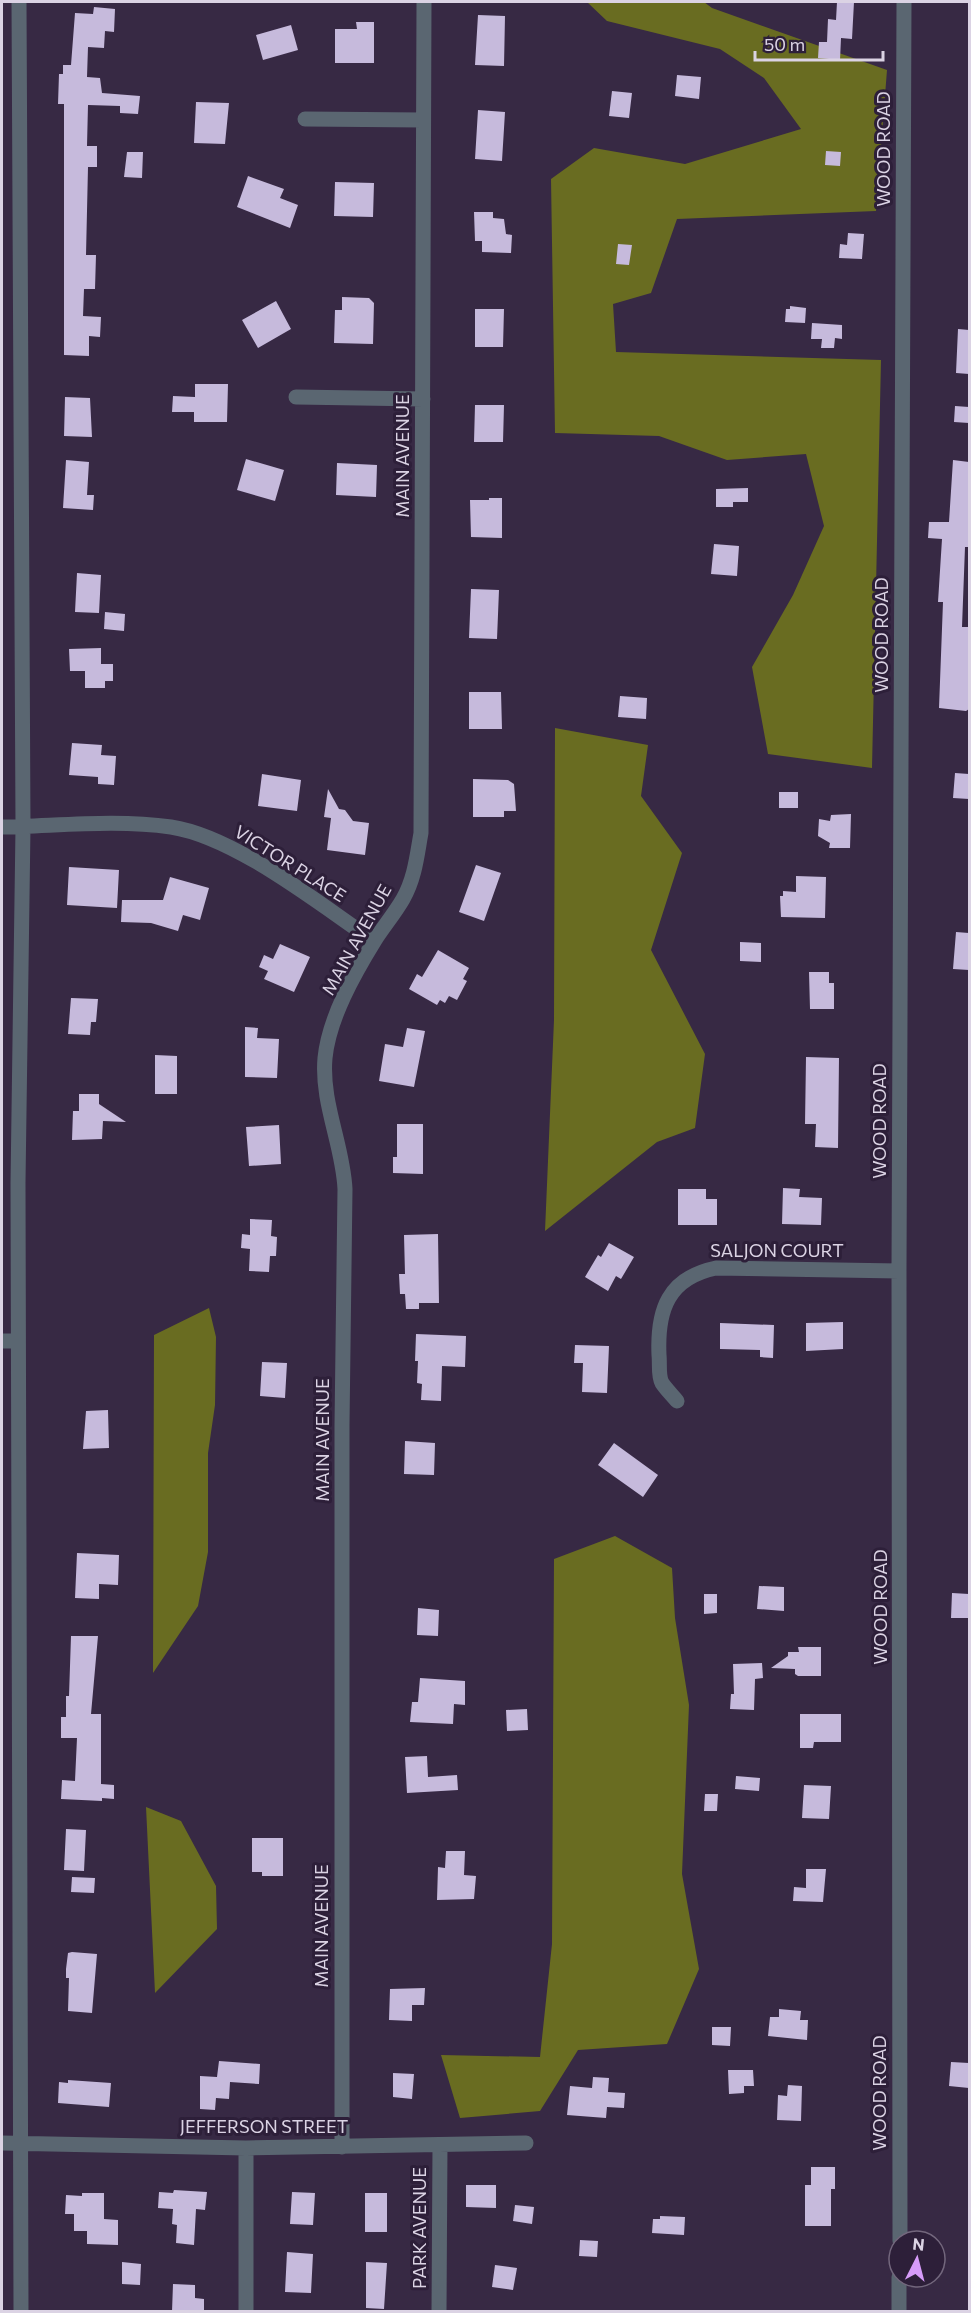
<svg xmlns="http://www.w3.org/2000/svg" width="971" height="2313" font-family="Commissioner,sans-serif">
<rect width="100%" height="100%" fill="#372944"/>
<path fill="#696c21" d="M587,2H704L712,8L887,70L876,211L677,219L651,293L613,304L616,352L881,360L872,768L768,754L752,667L793,595L824,526L806,454L727,460L659,436L555,433L551,179L594,148L685,164L801,129L764,78L720,49L607,21Z
M555,728L648,745L641,796L682,853L651,950L705,1054L695,1128L657,1142L545,1231L554,1020Z
M209,1308L216,1337L215,1405L208,1453V1552L198,1606L153,1673L154,1335Z
M615,1536L672,1568L675,1618L689,1705L682,1874L699,1969L667,2044L578,2050L540,2111L460,2118L441,2055L540,2057L552,1944L554,1559Z
M146,1807L181,1821L216,1886L217,1929L155,1993Z"/>
<path fill="#c6badc" d="M837,2H854L852,39L841,38L840,60L818,58L819,42H827L828,19L836,20Z
M94,7L115,9L114,32L105,31L104,48L88,47L87,77L100,78L102,93L140,96L138,114L120,113V106L88,105L87,146H97V167H88L86,255H96L95,289H84L83,316L101,317L100,337L89,336V356L64,355V104H58L59,74H63V65H71L75,13L93,14Z
M478,15L505,16L504,66L475,65Z
M356,22H374V63H335V29H357Z
M291,25L298,50L263,60L256,35Z
M677,75L701,77L699,99L675,96Z
M612,91L632,93L629,118L609,116Z
M196,102L229,103L225,144L194,143Z
M478,110L505,112L502,161L475,159Z
M826,151L841,152L840,166L825,165Z
M127,152H143L142,178L124,177Z
M248,176L284,189L280,198L298,205L290,228L237,207Z
M335,182L374,183L373,217L334,216Z
M474,212H493V218L504,219L506,234L512,235L511,253L482,252V241H475Z
M848,233L864,234L862,259L839,258L840,244L847,245Z
M618,244L632,245L629,265L616,264Z
M342,297L369,298L374,303L373,344L334,343L335,310H342Z
M276,301L291,329L258,348L242,320Z
M790,306L806,308L805,323L785,322L786,309H790Z
M475,309H504L503,347H475Z
M812,323L842,325V339L835,338L834,348H821L822,339H811Z
M958,329L969,330V374L956,373Z
M195,384H228L227,422H194V412H172L173,396L195,397Z
M65,397L90,398L92,437L64,436Z
M475,405H504L503,442H474Z
M955,406L969,407V423L954,422Z
M246,459L284,470L275,501L237,490Z
M66,460L89,462L87,495H94L93,510L63,508Z
M953,460L969,462V547H965L962,627H969V709L966,711L939,708L943,602H938L942,539L928,538L929,522H949Z
M337,463L377,465L376,497L336,495Z
M748,488V502H733V507H716V489Z
M489,498H502V538L471,537L470,500H489Z
M714,544L739,546L737,576L711,574Z
M77,573L101,575L99,613L75,612Z
M471,589L499,590L497,639L469,638Z
M105,612L125,614L124,631L104,629Z
M101,648V664H113V681H105V688H85V671H70L69,649Z
M469,692H501L502,729H469Z
M620,696L647,698L646,719L618,717Z
M72,743L102,745L101,755L116,756L114,785L98,784V777L69,775Z
M955,773L969,774V799L953,798Z
M262,774L301,780L297,811L258,806Z
M473,779L508,780L514,784L516,811H504V817H473Z
M328,789L339,809L345,810L353,821L369,823L365,855L327,850L331,818L324,817Z
M779,792H798V808H779Z
M851,814L850,848H829L830,843L818,836L819,819L830,821L831,815Z
M476,865L501,873L484,921L459,912Z
M69,867L119,870L117,908L67,905Z
M796,876L826,877L825,918L781,917L780,896H783V891L796,892Z
M170,877L209,888L200,920L183,915L178,931L151,923L121,922L122,900H163Z
M956,932L969,933V970L953,969Z
M740,942L761,943V962L740,961Z
M280,944L310,957L294,992L264,979L268,971L259,967L264,955L273,959Z
M438,950L469,968L463,979L467,981L457,1000L449,996L445,1003L440,1000L437,1005L409,989L417,974L422,977Z
M809,972H829V983H834V1009H810Z
M71,998L98,999L96,1022H91L90,1035L68,1034Z
M245,1027L258,1028L257,1038L279,1039L277,1078L245,1077Z
M407,1028L425,1031L414,1087L379,1081L385,1044L403,1047Z
M155,1055L177,1056V1094H155Z
M806,1057L839,1058L838,1148L815,1147L816,1124H805Z
M79,1094H99V1104L126,1122L103,1121L102,1139L72,1140L73,1111H79Z
M397,1124H423V1174L393,1173V1157H397Z
M279,1125L281,1164L249,1166L246,1127Z
M783,1188L800,1189L799,1197L822,1198L821,1225L782,1224Z
M678,1189H706V1199H717V1225H678Z
M250,1219L272,1220L271,1236L277,1237L276,1256H270L269,1272L249,1271L250,1249L241,1248L242,1234L250,1235Z
M438,1234L439,1303H419V1309H406L405,1294H400L399,1274H405L404,1235Z
M609,1243L634,1257L621,1279L616,1276L608,1291L585,1277L598,1255L601,1257Z
M843,1322V1349L806,1351V1323Z
M720,1323L774,1325L773,1358L760,1357V1350L720,1349Z
M416,1334L466,1336L465,1367L442,1366L441,1401L421,1400L422,1384L417,1383L418,1361H415Z
M575,1345L609,1346L607,1393L582,1392L583,1363H574Z
M262,1362L287,1363L285,1398L260,1396Z
M108,1410L109,1448L83,1449L86,1411Z
M405,1441L435,1443L434,1475L404,1474Z
M614,1443L658,1475L643,1497L598,1465Z
M77,1553L119,1555L118,1585L99,1584V1599L75,1598Z
M759,1586L784,1587V1611L757,1609Z
M952,1593L969,1594V1618H951Z
M704,1594H717V1613L704,1614Z
M418,1608L439,1610L438,1636L417,1635Z
M71,1636H98L91,1714H101V1784L114,1785V1799L102,1798V1801L61,1799L62,1780L75,1781L77,1738H61V1717H66V1696H69Z
M798,1647H821V1676H798L795,1674V1669L771,1668L788,1656V1652H799Z
M762,1663L763,1678L755,1679L754,1710L730,1709L731,1694H734L733,1664Z
M420,1678L465,1681V1705L454,1704L453,1724L410,1722L412,1702H418Z
M527,1709L528,1730L507,1731L506,1710Z
M800,1714H841V1742H814L813,1748H800Z
M427,1756L428,1777L457,1775L458,1790L407,1793L405,1757Z
M736,1776L760,1778L759,1791L735,1789Z
M804,1785L831,1786L829,1819L802,1818Z
M705,1794H718L717,1811H704Z
M66,1829L86,1830L84,1871L64,1870Z
M252,1838H283V1876H262V1872H252Z
M446,1851H465L464,1875L476,1876L474,1899L437,1900L438,1867L445,1868Z
M806,1869H826L823,1902L793,1901L794,1887L806,1888Z
M72,1877L95,1878L94,1893L71,1892Z
M72,1952L97,1954L92,2013L68,2011L69,1978H66V1969L68,1953Z
M425,1988L424,2005H412V2021L389,2020L390,1989Z
M779,2009L801,2011L800,2020H808L807,2040L768,2036L770,2017H779Z
M712,2027H731L730,2046L712,2045Z
M219,2061L260,2064L259,2084L230,2082L229,2099L216,2098L215,2110L200,2109V2076L217,2077Z
M951,2062L969,2063V2088L949,2086Z
M728,2070H753L754,2086H744V2093L729,2094Z
M393,2073L414,2074L412,2099L393,2097Z
M593,2077L609,2078L608,2092L625,2093L624,2108L607,2107L606,2118L567,2115L570,2086L592,2088Z
M68,2080L111,2083L109,2107L58,2103L59,2082L68,2083Z
M788,2085L802,2086L801,2121L777,2120L778,2095L787,2096Z
M811,2167H835V2189H831V2226H805V2185H811Z
M466,2185H496V2208L466,2207Z
M174,2190L207,2192L205,2210L196,2209L194,2245L176,2243L177,2225L172,2224L173,2209L158,2208L159,2192L173,2193Z
M292,2192L315,2193L313,2225L290,2224Z
M82,2193H104V2219L118,2220V2245L87,2244V2231H74V2214H65L66,2195L82,2196Z
M365,2193H387V2232H365Z
M515,2205L534,2207L532,2224L513,2221Z
M660,2216L685,2217L684,2235L652,2233L653,2219H660Z
M580,2240L598,2241L597,2257L579,2256Z
M287,2252L313,2254L311,2293L285,2292Z
M122,2262L141,2264L140,2285L122,2284Z
M366,2262L387,2263L384,2309L366,2308Z
M495,2265L517,2268L513,2290L492,2287Z
M173,2284L195,2285V2298L204,2299V2312H172Z"/>
<g fill="none" stroke-linecap="round" stroke-linejoin="round">
<path stroke="#5a6671" stroke-width="15" d="M19,2L23,827L18,1183L21,2312
M305,119L423,120
M296,397L423,399
M2,827C57,826 116,819 171,827C236,837 319,904 374,941
M2,1341H18
M677,1401C672,1395 666,1389 662,1383C658,1376 660,1363 659,1355C657,1310 668,1278 716,1268L899,1271
M2,2143L246,2148L526,2143
M342,2147V1425L345,1189C343,1145 321,1103 325,1058C329,1018 354,974 375,940C384,926 395,913 403,899C415,878 417,855 421,833L424,2
M900,2241L899,1271L904,2
M246,2312V2148
M439,2312L440,2145
M899,2312V2277"/>
</g>
<g text-anchor="middle" stroke-width="6" stroke-linejoin="round" paint-order="stroke">
<g font-size="18" fill="#dbd3e4" stroke="#2d1f39">
<text transform="translate(884 149) rotate(-90)" y="6">WOOD ROAD</text>
<text transform="translate(403 456) rotate(-90)" y="6">MAIN AVENUE</text>
<text transform="translate(882 635) rotate(-90)" y="6">WOOD ROAD</text>
<text transform="translate(290 864) rotate(32)" y="6">VICTOR PLACE</text>
<text transform="translate(357 940) rotate(-61)" y="6">MAIN AVENUE</text>
<text transform="translate(880 1121) rotate(-90)" y="6">WOOD ROAD</text>
<text x="777" y="1257">SALJON COURT</text>
<text transform="translate(323 1440) rotate(-90)" y="6">MAIN AVENUE</text>
<text transform="translate(881 1607) rotate(-90)" y="6">WOOD ROAD</text>
<text transform="translate(322 1926) rotate(-90)" y="6">MAIN AVENUE</text>
<text transform="translate(880 2093) rotate(-90)" y="6">WOOD ROAD</text>
<text x="264" y="2133">JEFFERSON STREET</text>
<text transform="translate(420 2228) rotate(-90)" y="6">PARK AVENUE</text>
</g>
</g>
<rect width="971" height="2313" fill="none" stroke="#dbd3e4" stroke-width="6"/>
<g transform="translate(917 2259) rotate(6)"><circle r="28" fill="#2d1f39" stroke="#73677d" stroke-width="1.5"/>
<path d="M0-4.5L10 22L0 15L-10 22Z" fill="#d69bf9"/>
<text y="-9" font-size="16" font-weight="bold" text-anchor="middle" fill="#dbd3e4">N</text>
</g>
<path d="M755 51v9h128v-9" fill="none" stroke="#dbd3e4" stroke-width="3"/>
<text x="764" y="51" font-size="18" fill="#dbd3e4" stroke="#2d1f39" stroke-width="4.5" paint-order="stroke">50 m</text>
</svg>
